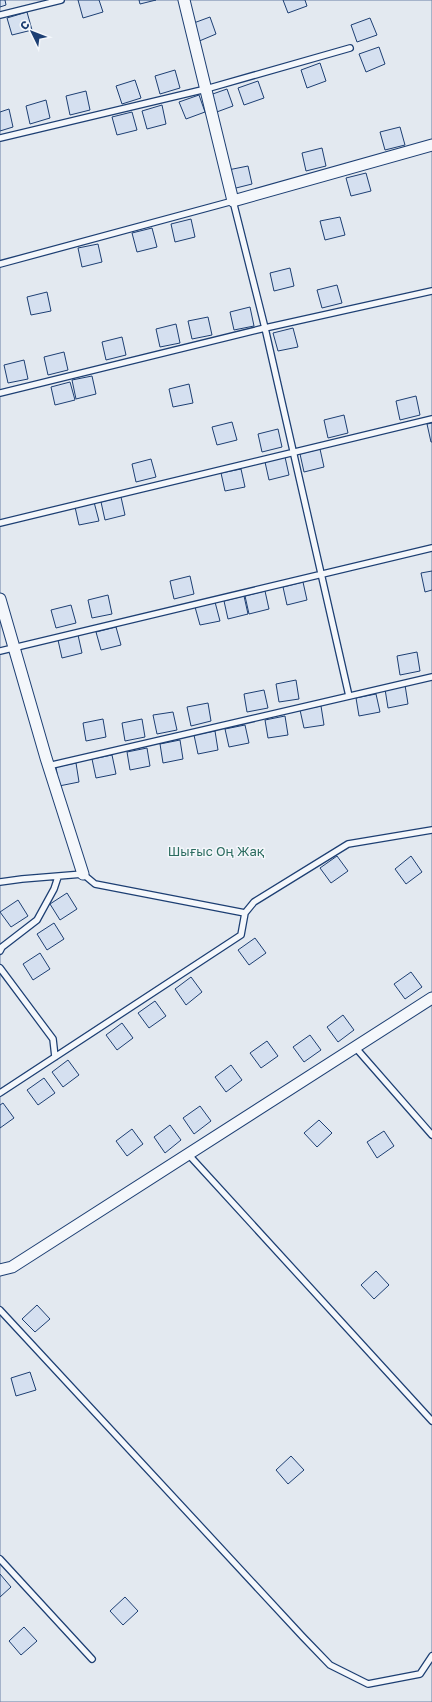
<svg xmlns="http://www.w3.org/2000/svg" width="432" height="1702" font-family="'Golos Text',sans-serif">
<rect width="100%" height="100%" fill="#f4f7fb"/>
<path fill="#e3e9f0" stroke="#687fa3" d="M0,0H432V1702H0Z"/>
<path fill="#d5e0f0" stroke="#1d3f73" d="M0,0H5L6,5L0,7Z
M78,0H99L103,12L83,18Z
M139,0H156L140,4Z
M283,0H305L307,6L288,13Z
M27,12L32,30L12,35L7,18Z
M210,17L216,34L197,42L191,24Z
M370,18L377,35L357,42L351,25Z
M379,47L385,64L366,72L359,54Z
M320,63L326,81L307,88L301,70Z
M175,70L180,88L160,94L155,76Z
M135,80L141,98L122,104L116,86Z
M258,81L264,98L244,105L238,88Z
M227,89L233,106L214,113L207,96Z
M86,91L90,110L70,115L66,96Z
M199,95L205,112L186,119L179,102Z
M46,100L50,118L30,124L26,106Z
M162,105L166,124L147,129L142,111Z
M9,109L13,127L0,131V112Z
M132,112L137,130L117,135L112,117Z
M400,127L405,145L385,150L380,132Z
M322,148L326,166L306,171L302,153Z
M248,166L252,184L232,189L228,170Z
M366,173L371,191L351,196L346,178Z
M340,217L345,235L325,240L320,221Z
M191,219L195,237L175,242L171,224Z
M152,228L157,247L137,252L132,233Z
M98,244L102,262L82,267L78,248Z
M290,268L294,286L274,291L270,273Z
M337,285L342,303L322,308L317,290Z
M47,292L51,311L31,315L27,297Z
M250,307L254,326L234,330L230,312Z
M208,317L212,335L192,339L188,321Z
M176,324L180,343L160,347L156,329Z
M293,328L298,347L278,351L273,333Z
M122,337L126,355L106,360L102,342Z
M64,352L68,370L48,375L44,357Z
M24,360L28,379L8,383L4,365Z
M92,376L96,394L76,399L72,380Z
M70,382L75,400L55,405L51,387Z
M189,384L193,403L173,407L169,389Z
M416,396L420,415L400,420L396,401Z
M344,415L348,433L328,438L324,420Z
M232,422L237,440L217,445L212,427Z
M432,423V442H431L427,424Z
M278,429L282,447L262,452L258,434Z
M320,449L324,467L304,472L300,454Z
M285,457L289,475L269,480L265,462Z
M151,459L156,477L136,482L132,464Z
M241,469L245,487L225,491L221,473Z
M121,497L125,515L105,520L101,502Z
M94,502L99,521L79,525L75,507Z
M432,571V590L425,592L421,573Z
M190,576L194,594L174,599L170,581Z
M303,582L307,600L287,605L283,587Z
M265,591L269,609L249,614L245,596Z
M108,595L112,614L92,618L88,600Z
M244,596L248,614L228,619L224,601Z
M215,602L220,621L200,625L195,607Z
M71,605L76,623L56,628L51,610Z
M116,627L121,645L101,650L96,632Z
M78,635L82,653L62,658L58,640Z
M417,652L420,671L400,675L397,656Z
M296,680L299,699L279,702L276,684Z
M405,685L408,704L388,708L385,689Z
M264,690L268,708L247,712L244,694Z
M376,694L380,712L359,716L356,698Z
M208,703L211,721L191,726L187,707Z
M321,706L324,725L304,728L300,710Z
M173,712L177,730L157,734L153,715Z
M285,716L288,735L268,738L265,720Z
M103,719L106,737L86,741L83,723Z
M142,719L145,737L125,741L122,723Z
M245,725L249,743L229,747L225,729Z
M215,731L218,750L198,754L194,735Z
M180,740L183,759L163,763L160,744Z
M147,748L150,766L130,770L127,752Z
M112,755L116,774L96,778L92,759Z
M76,763L79,782L59,786L56,767Z
M337,856L348,871L331,883L320,868Z
M411,856L422,872L406,884L395,869Z
M67,893L77,909L60,920L50,904Z
M18,900L28,916L11,927L0,912Z
M54,923L64,939L47,950L37,934Z
M255,938L266,953L249,965L238,950Z
M40,953L50,969L33,980L23,964Z
M411,972L422,987L405,999L394,984Z
M191,977L202,992L186,1005L175,989Z
M155,1001L166,1016L149,1028L138,1013Z
M343,1015L354,1030L338,1042L327,1027Z
M122,1023L133,1038L117,1050L106,1035Z
M310,1035L321,1050L304,1062L293,1047Z
M267,1041L278,1056L261,1068L250,1053Z
M68,1060L79,1075L63,1087L52,1072Z
M231,1065L242,1080L226,1092L215,1077Z
M44,1078L55,1093L38,1105L27,1090Z
M3,1103L14,1118L0,1128V1105Z
M200,1106L211,1121L194,1134L183,1118Z
M319,1120L332,1133L317,1147L304,1133Z
M170,1125L181,1140L165,1153L154,1137Z
M132,1129L143,1144L127,1156L116,1141Z
M384,1131L394,1146L377,1158L367,1142Z
M376,1271L389,1285L374,1299L361,1285Z
M37,1305L50,1319L35,1332L22,1319Z
M30,1372L36,1390L16,1396L11,1378Z
M291,1456L304,1470L288,1484L276,1470Z
M0,1574L11,1587L0,1597Z
M125,1597L138,1611L123,1625L110,1611Z
M24,1627L37,1641L21,1655L9,1641Z"/>
<g fill="none" stroke-linecap="round" stroke-linejoin="round">
<g stroke="#1d3f73" stroke-width="8">
<path id="lane" d="M0,15L61,0
M0,138L206,89L350,48
M0,264L233,201L265,328L349,696
M0,393L265,328L432,291
M0,523L432,419
M0,651L432,548
M48,766L432,677
M0,882L22,879L83,874L95,884L245,913
M0,951L2,947L37,920L54,889L58,877
M0,968L53,1039L55,1057
M355,1047L432,1135
M0,1093L241,935L245,913L254,902L348,844L432,830
M188,1154L432,1421
M0,1310L303,1637L330,1665L368,1684L420,1674L432,1656
M0,1559L92,1659"/>
</g>
<g stroke="#1d3f73" stroke-width="13">
<path id="street" d="M184,0L233,201L432,145
M0,599L46,758L83,874
M0,1270L12,1267L432,998"/>
</g>
<use href="#lane" stroke="#f4f7fb" stroke-width="5.5"/>
<use href="#street" stroke="#f4f7fb" stroke-width="11"/>
</g>
<g text-anchor="middle" stroke-width="3" stroke-linejoin="round" paint-order="stroke">
<g font-size="13" fill="#2c6c60" stroke="#f4f7fb">
<text x="216" y="856">Шығыс Оң Жақ</text>
</g>
</g>
<g transform="translate(32 32) rotate(313)" stroke="#f4f7fb" stroke-width="3" paint-order="stroke">
<path d="M0-3L7 15L0 10L-7 15Z" fill="#1d3f73"/>
<text y="-6" font-size="11" font-weight="bold" text-anchor="middle" fill="#1d3f73">С</text>
</g>
</svg>
